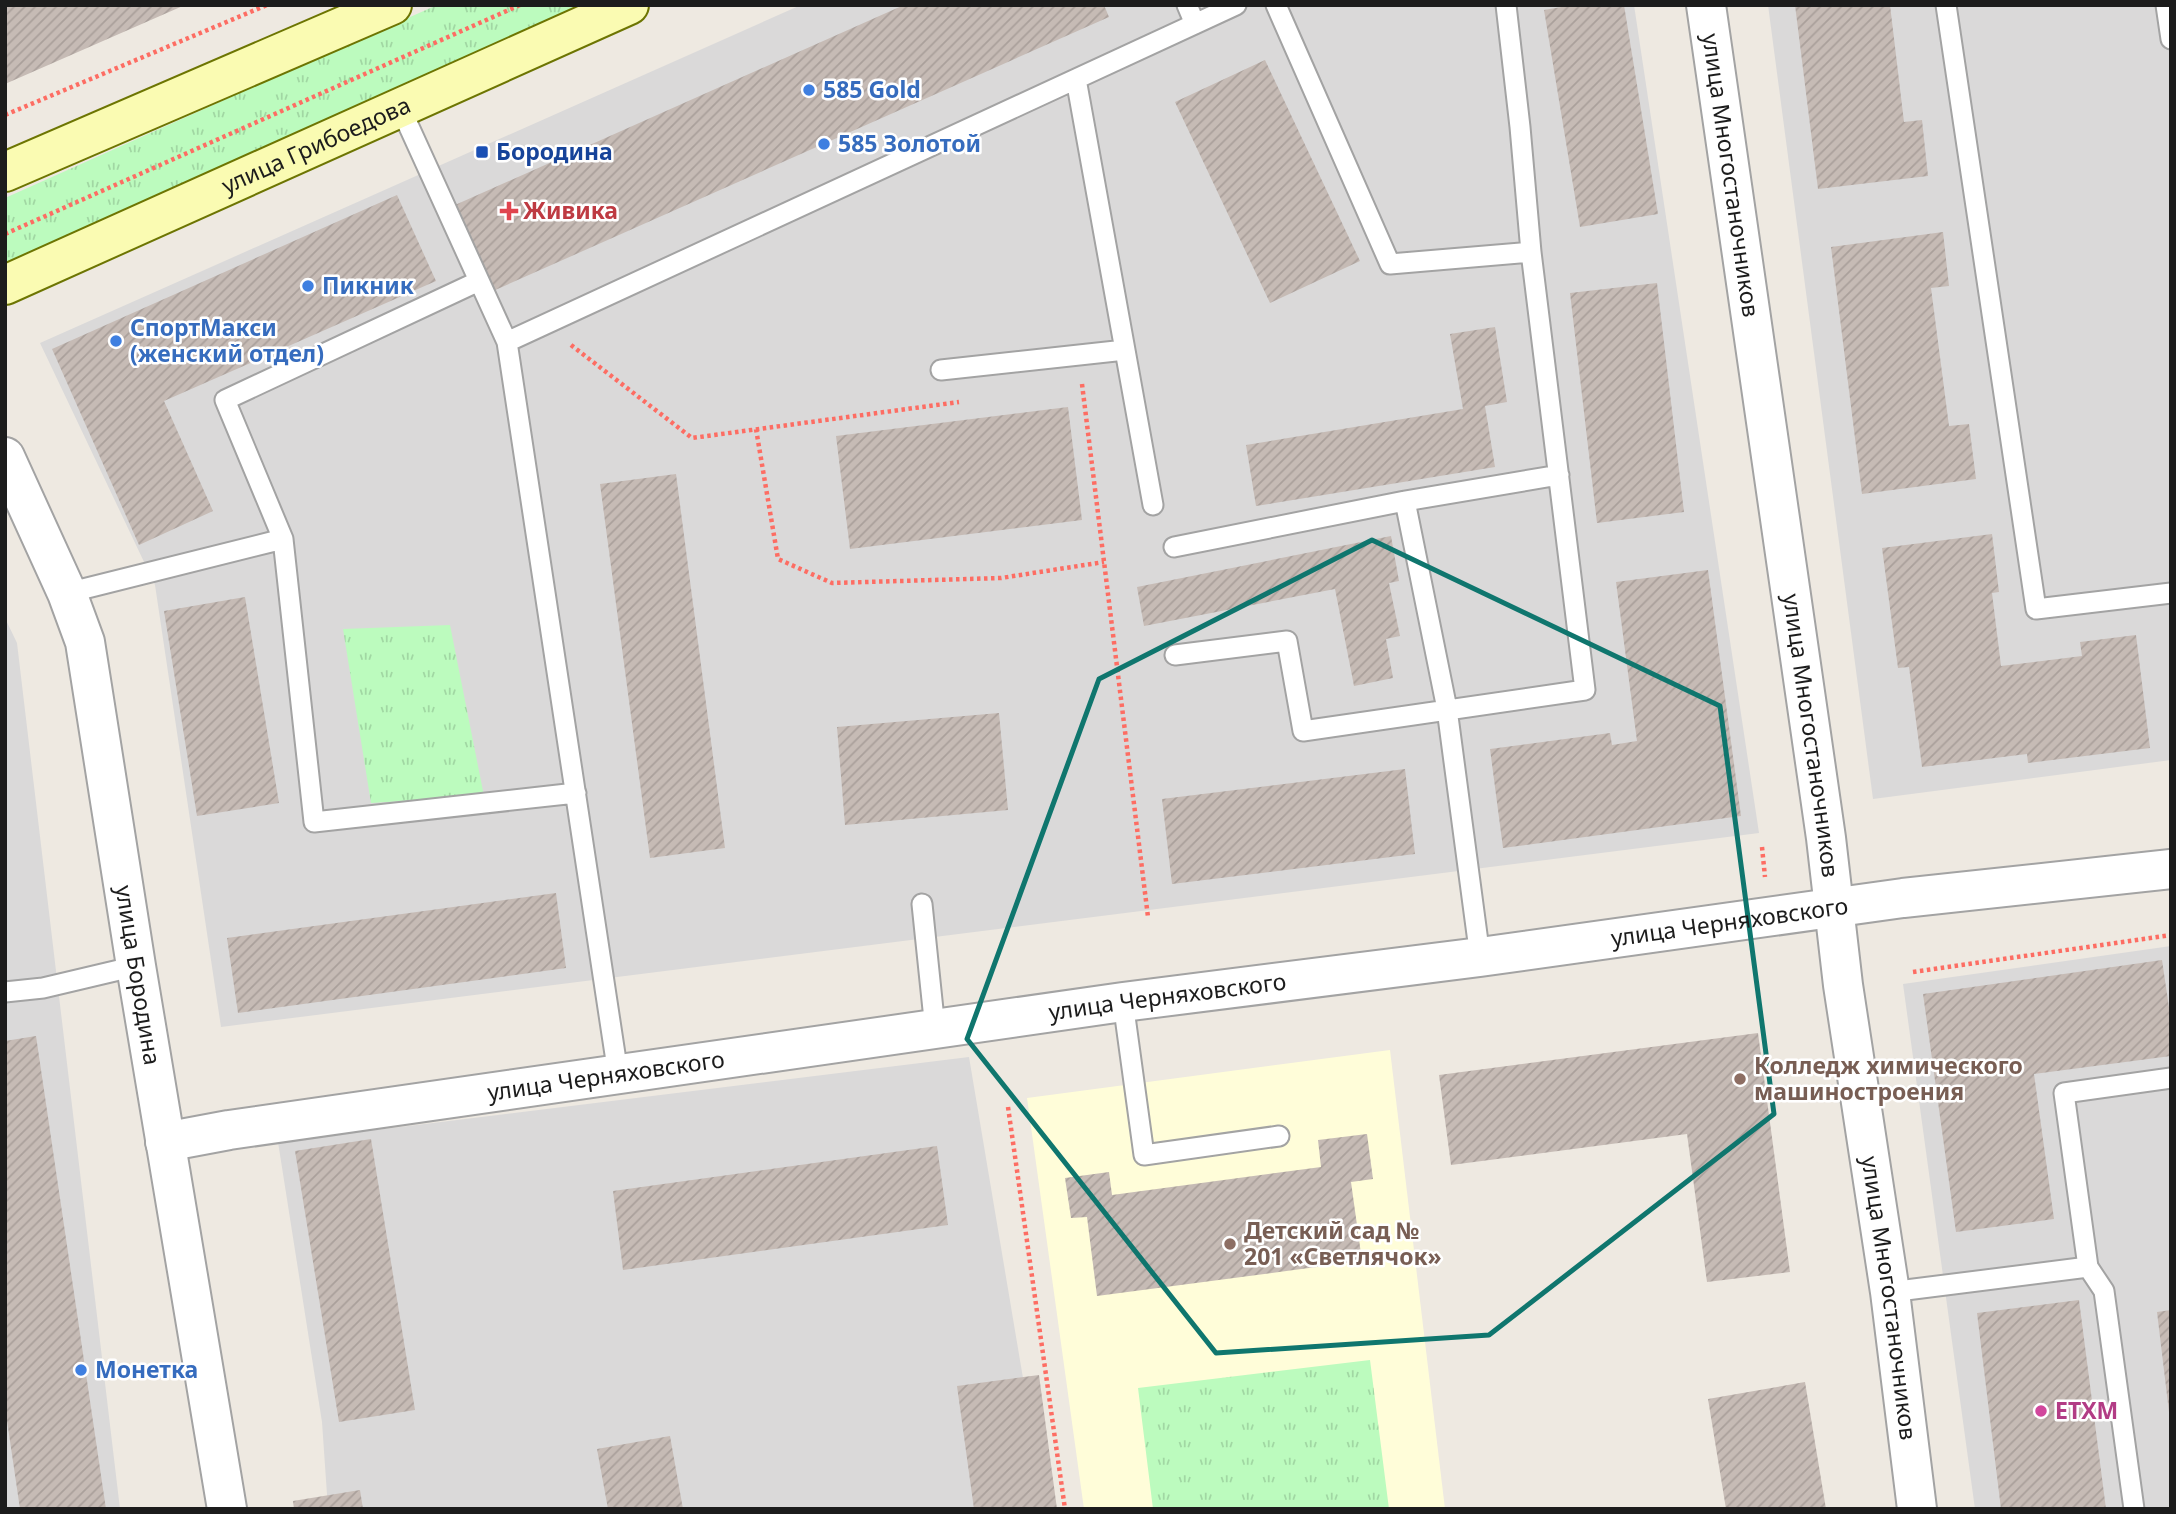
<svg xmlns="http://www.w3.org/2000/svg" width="2176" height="1514" font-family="'Noto Sans',sans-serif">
<defs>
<pattern id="park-tufts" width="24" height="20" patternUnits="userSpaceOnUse" patternTransform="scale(1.75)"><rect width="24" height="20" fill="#bcfbbe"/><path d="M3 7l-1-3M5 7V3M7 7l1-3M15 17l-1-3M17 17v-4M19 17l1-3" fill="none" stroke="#a1d7a3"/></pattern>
<pattern id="building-hatch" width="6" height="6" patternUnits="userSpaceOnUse" patternTransform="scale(1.75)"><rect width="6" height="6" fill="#c6bbb5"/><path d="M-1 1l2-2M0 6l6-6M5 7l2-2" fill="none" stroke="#aaa09b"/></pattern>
</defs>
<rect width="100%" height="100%" fill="#eee9e1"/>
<path fill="#dad9d9" d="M801,5H1634L1759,833L221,1027L155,585L40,343Z
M1768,5H2171V760L1873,799Z
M5,618L17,643L120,1509H5Z
M2171,946V1509H1975L1903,984Z
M969,1057L1045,1509H328L322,1422L278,1142Z"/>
<path fill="#fffdd9" d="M1390,1050L1445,1509H1084L1027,1098Z"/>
<path fill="url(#park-tufts)" d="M437,5H598L5,269V198Z
M450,625L484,796L371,803L343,629Z
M1370,1360L1389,1509H1153L1138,1388Z"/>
<path fill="url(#building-hatch)" d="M5,5H185L5,84Z
M904,5H1104L1109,17L493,291L455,205Z
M1573,5H1624L1658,214L1580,227L1544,10Z
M1795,5H1890L1904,122L1922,120L1928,176L1818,189Z
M1265,60L1360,261L1270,303L1175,102Z
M397,195L436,281L164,401L213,511L139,545L52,349Z
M1943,232L1949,286L1931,288L1949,426L1969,424L1976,479L1862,494L1831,247Z
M1657,283L1684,512L1597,523L1570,293Z
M1495,327L1507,402L1485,406L1495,467L1256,506L1246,445L1463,409L1450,334Z
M1068,407L1082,520L850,549L836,436Z
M676,474L725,848L650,858L600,484Z
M1992,534L1999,592L1992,593L2001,666L2082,656L2080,642L2136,635L2150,748L2028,763L2027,754L1922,767L1909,667L1898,668L1882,548Z
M1391,536L1399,581L1389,583L1400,636L1386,639L1393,678L1354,686L1335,589L1144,626L1137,587Z
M1708,570L1741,816L1503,848L1490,749L1610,733L1612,745L1637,741L1616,582Z
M245,597L279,803L197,816L164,611Z
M999,713L1008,810L845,825L837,727Z
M1405,769L1415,854L1172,884L1162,799Z
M556,893L566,968L238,1013L227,938Z
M2162,960L2171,1021V1056L2034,1074L2054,1219L1956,1232L1923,994Z
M1758,1033L1790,1272L1707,1282L1687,1134L1451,1165L1439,1075Z
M36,1036L106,1509H20L5,1407V1041Z
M1367,1134L1373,1179L1351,1182L1362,1261L1097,1296L1087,1217L1071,1218L1065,1178L1109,1172L1112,1195L1321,1167L1318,1140Z
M371,1139L415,1410L339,1422L295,1151Z
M937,1146L948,1225L623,1270L613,1191Z
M2079,1300L2106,1509H2001L1977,1313Z
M2171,1310V1412H2169L2157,1312Z
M1039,1375L1057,1509H974L957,1386Z
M1805,1382L1826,1509H1726L1708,1399Z
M670,1436L683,1509H608L597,1449Z
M360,1490L363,1509H294L293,1501Z"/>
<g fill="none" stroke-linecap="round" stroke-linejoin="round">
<g stroke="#a3a3a3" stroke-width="23">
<path id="lane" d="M1187,5L1195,24
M1276,5L1390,264L1531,252L1520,127L1506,5
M1946,5L2036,609L2171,593
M2166,5L2171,39
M1076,79L1153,505
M400,107L507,342L618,1074
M479,281L225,400L283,539L314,822L576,793
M507,342L1236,5
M941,370L1125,350
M1405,501L1447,709L1480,957
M1174,547L1405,501L1559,475
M67,593L283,539
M1175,655L1287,641L1303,731L1585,690L1531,252
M922,904L935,1029
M5,992L43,988L136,966
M1123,1002L1144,1155L1279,1136
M2088,1267L2064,1093L2171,1078
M1890,1292L2088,1267L2104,1291L2134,1509"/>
</g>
<g stroke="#a3a3a3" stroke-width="42">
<g id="street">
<path id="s1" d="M1706,5L1826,838L1843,985L1890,1292L1917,1509"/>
<path id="s2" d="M5,457L67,593L85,642L136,966L227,1509"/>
<path id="s3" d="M165,1142L229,1130L1123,1002L1480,957L1903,898L2171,869"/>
</g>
</g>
<g stroke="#6d7502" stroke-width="42">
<g id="secondary">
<path d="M5,172L392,5"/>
<path id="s4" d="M5,285L629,5"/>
</g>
</g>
<path stroke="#fd6d63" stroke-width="4.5" stroke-dasharray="3.5 3.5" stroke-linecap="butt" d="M5,115L267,5
M5,234L520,5
M571,345L692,438L959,402
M1082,384L1148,917
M756,429L778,559L832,583L1001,578L1104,562
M1762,847L1765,877
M1913,972L2171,935
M1008,1107L1065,1509"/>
<use href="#lane" stroke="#fff" stroke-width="19"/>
<use href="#street" stroke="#fff" stroke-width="38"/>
<use href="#secondary" stroke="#fafbb2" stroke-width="38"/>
</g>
<path fill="none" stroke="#0f766e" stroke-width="5" stroke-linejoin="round" d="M1372,540L1720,706L1774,1114L1489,1335L1216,1353L967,1039L1099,679Z"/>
<g fill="#3f7fe0" stroke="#fff" stroke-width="2.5">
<circle cx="809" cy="90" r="7"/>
<circle cx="824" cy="144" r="7"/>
<circle cx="308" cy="286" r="7"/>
<circle cx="116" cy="341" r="7"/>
<circle cx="81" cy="1370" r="7"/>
</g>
<rect fill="#1a4fb4" stroke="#fff" stroke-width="2.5" x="475" y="145" width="14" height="14" rx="3.5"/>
<path fill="#e0444e" stroke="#fff" stroke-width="2.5" d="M505.5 200.5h7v7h7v7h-7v7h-7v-7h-7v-7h7z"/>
<g fill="#8d6e63" stroke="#fff" stroke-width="2.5">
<circle cx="1740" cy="1079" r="7"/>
<circle cx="1230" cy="1244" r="7"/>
</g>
<circle fill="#d1479c" stroke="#fff" stroke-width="2.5" cx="2041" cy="1411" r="7"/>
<g text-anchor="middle" stroke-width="5" stroke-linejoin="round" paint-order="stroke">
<g font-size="23" font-weight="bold" fill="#366cbe" stroke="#fff" text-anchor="start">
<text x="823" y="98">585 Gold</text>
<text x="838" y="152">585 Золотой</text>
<text x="322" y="294">Пикник</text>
<text x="130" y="336">СпортМакси<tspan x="130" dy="26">(женский отдел)</tspan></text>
<text x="95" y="1378">Монетка</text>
</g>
<g font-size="23" fill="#1c1c1c" stroke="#fff">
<text dy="8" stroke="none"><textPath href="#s4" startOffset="341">улица Грибоедова</textPath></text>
<text dy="8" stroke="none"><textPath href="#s1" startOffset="172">улица Многостаночников</textPath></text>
<text dy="8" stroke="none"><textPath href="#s1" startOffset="738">улица Многостаночников</textPath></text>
<text dy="8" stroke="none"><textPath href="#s3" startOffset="1580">улица Черняховского</textPath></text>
<text dy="8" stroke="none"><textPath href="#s2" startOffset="539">улица Бородина</textPath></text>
<text dy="8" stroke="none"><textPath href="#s3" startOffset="1013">улица Черняховского</textPath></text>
<text dy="8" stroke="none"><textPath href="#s3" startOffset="446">улица Черняховского</textPath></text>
<text dy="8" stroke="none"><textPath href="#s1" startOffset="1306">улица Многостаночников</textPath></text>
</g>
<g font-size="23" font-weight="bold" fill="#164399" stroke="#fff" text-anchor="start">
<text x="496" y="160">Бородина</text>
</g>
<g font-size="23" font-weight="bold" fill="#be3a42" stroke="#fff" text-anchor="start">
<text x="523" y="219">Живика</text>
</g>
<g font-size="23" font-weight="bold" fill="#785e54" stroke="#fff" text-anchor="start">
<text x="1754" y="1074">Колледж химического<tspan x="1754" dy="26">машиностроения</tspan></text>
<text x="1244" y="1239">Детский сад №<tspan x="1244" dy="26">201 «Светлячок»</tspan></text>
</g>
<g font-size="23" font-weight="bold" fill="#b23c85" stroke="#fff" text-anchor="start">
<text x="2055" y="1419">ЕТХМ</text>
</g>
</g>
<rect width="2176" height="1514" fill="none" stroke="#1c1c1c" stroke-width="14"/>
</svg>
